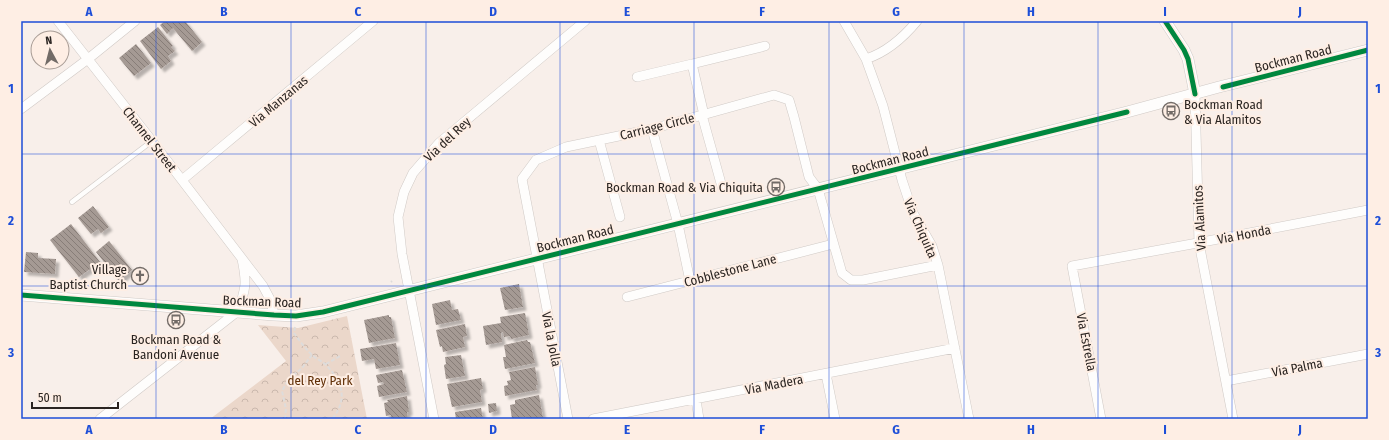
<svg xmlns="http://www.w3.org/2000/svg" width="1389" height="440" font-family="'Fira Sans Condensed',sans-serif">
<defs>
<pattern id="park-crowns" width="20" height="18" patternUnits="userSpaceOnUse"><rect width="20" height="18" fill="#ebd7ca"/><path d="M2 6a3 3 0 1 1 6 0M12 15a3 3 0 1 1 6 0" fill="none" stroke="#cab8ad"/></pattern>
<pattern id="building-back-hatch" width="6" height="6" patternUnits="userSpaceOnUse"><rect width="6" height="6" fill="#a59a94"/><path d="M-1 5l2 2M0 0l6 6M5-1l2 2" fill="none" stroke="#877d78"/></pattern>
<filter id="shadow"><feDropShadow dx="3.5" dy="3.5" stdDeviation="1" flood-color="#0004"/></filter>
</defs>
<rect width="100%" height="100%" fill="#f8efea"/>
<path fill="url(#park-crowns)" d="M347,316L367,419H210L286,361L258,325L298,328Z"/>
<path fill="url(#building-back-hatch)" filter="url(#shadow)" d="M165,21H185L202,42L192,51L173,28L167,34L160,25Z
M158,27L173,46L171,47L175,51L168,56L171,61L161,69L140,41Z
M136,44L151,63L134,76L119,58Z
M93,206L109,227L101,233L98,229L91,234L78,218Z
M71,224L100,262L79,277L50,240Z
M109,241L132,270L119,281L96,252Z
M26,252L38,253V258L56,259L55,274L24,272Z
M519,284L523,307L505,310L500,288Z
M450,300L452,310L458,309L461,320L436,325L432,304Z
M525,313L529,335L511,339L510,336L504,337L503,332L501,333L502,342L486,345L483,326L501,323L500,317Z
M389,315V317H391L395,338L369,343L364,320Z
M465,324L467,336L463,337L465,347L443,352L442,346L440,347L436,330Z
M527,340L528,342H530L535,363L505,369L503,357H506L504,345Z
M396,343L400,365L376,369L374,359L362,361L360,349Z
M461,355L465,376L446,379L444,365L446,364L445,357Z
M535,367L538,385H536L537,390L505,396L504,386L508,385L507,381L511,380L509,372Z
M402,370L407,392L379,397L377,386L384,384L383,382L378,383L376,375Z
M481,378L483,389L480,390L482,402L452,407L447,384Z
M539,395L543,418L526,419V417L512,419L510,405L515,404V400Z
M407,396L409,412H407L408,419H391V415L386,416L384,403L388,402L387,400Z
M496,403L497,411L489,413L488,404Z
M481,408L483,419H456L455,412Z"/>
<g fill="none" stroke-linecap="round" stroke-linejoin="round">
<g stroke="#d0cac6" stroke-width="5.5">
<path id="service" d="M72,202L152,141"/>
</g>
<g stroke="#d0cac6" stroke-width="10">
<path id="minor" d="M58,21L152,141L263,286L271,301L274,315
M844,21L866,59L883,106L902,180L913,213L932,246L938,265L969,419
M866,59C887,52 903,38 917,21
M637,77L692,64
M1195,94L1199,243L1233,419
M21,109L88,59L135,21
M702,115L722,187
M704,115L692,64L765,46
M652,129L678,224L690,281
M599,140L620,217
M182,180L373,21
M627,297L833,244
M826,374L835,419
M1226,381L1368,354
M696,400L699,419
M100,419L238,311C246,288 247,283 242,259
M434,419L402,254L398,217L404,192L413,173L439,143L585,21
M568,419L522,179L536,160L566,147L652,129L774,95L789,100L794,117L809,177L818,189L842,273L851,280H863L938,265
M593,419L955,348
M1101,419L1072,266L1192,244L1368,210"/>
</g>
<g stroke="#d0cac6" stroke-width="12">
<path id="tertiary" d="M1165,21L1184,50L1188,59L1195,94
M21,295L274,315L296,316L323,312L1127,112L1219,87L1368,50"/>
</g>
<path stroke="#dedcdb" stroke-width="2" stroke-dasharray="4 2" stroke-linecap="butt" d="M391,282L392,281
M295,327L294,333C299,340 305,348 311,354C316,359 322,361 326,365C343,382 348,400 332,419
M326,364L340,356
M285,419L286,409L282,391L288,380L302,368L312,355"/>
<use href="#service" stroke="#fefdfc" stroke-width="4.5"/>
<use href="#minor" stroke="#fefdfc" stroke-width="9"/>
<use href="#tertiary" stroke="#fefdfc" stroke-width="11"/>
<g stroke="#feeee4" stroke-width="8">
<path id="cycleway" d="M1165,21L1184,50L1188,59L1195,94
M1223,87L1368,50
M21,295L274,315L296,316L323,312L1127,112"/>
</g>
<use href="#cycleway" stroke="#00873e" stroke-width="5"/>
</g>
<path fill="none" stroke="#1d4ed8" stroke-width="1" stroke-opacity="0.55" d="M156,21V419M291,21V419M426,21V419M560,21V419M694,21V419M829,21V419M964,21V419M1098,21V419M1232,21V419M21,154H1368M21,286H1368"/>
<defs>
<g id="bus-ring" transform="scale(0.9)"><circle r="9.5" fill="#feeee4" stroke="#726b67" stroke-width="1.5"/><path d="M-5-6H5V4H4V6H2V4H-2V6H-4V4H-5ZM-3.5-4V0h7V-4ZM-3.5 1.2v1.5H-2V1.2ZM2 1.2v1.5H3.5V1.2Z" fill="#726b67"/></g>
<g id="church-ring" transform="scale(0.9)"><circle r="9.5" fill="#feeee4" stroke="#726b67" stroke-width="1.5"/><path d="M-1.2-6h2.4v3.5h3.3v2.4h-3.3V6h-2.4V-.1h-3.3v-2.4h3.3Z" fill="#726b67"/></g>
</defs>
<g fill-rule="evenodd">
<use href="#bus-ring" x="1171" y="111"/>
<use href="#bus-ring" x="776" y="187"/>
<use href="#church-ring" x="140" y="276"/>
<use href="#bus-ring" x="176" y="320"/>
</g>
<g text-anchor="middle" stroke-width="4" stroke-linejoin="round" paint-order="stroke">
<g font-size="13" fill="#2a2421" stroke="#feeee4">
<text transform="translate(1293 58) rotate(-14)" y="5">Bockman Road</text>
<text transform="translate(278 101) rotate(-40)" y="5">Via Manzanas</text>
<text transform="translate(657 126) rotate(-14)" y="5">Carriage Circle</text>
<text transform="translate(150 139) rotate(52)" y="5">Channel Street</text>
<text transform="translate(447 139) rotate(-43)" y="5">Via del Rey</text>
<text transform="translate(890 160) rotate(-14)" y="5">Bockman Road</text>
<text transform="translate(1199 218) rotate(-93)" y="5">Via Alamitos</text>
<text transform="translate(921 228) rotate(66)" y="5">Via Chiquita</text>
<text transform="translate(1244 234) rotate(-11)" y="5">Via Honda</text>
<text transform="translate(575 238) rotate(-14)" y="5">Bockman Road</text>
<text transform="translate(730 270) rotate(-15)" y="5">Cobblestone Lane</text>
<text transform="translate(262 301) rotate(2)" y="5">Bockman Road</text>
<text transform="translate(552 339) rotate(79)" y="5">Via la Jolla</text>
<text transform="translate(1087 342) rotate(79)" y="5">Via Estrella</text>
<text transform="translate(1297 367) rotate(-11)" y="5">Via Palma</text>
<text transform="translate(774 384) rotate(-11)" y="5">Via Madera</text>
</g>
<g font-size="13" fill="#2a2421" stroke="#feeee4" text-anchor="end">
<text x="1184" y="109" text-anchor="start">Bockman Road<tspan x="1184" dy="15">&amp; Via Alamitos</tspan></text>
<text x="763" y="192">Bockman Road &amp; Via Chiquita</text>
<text x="127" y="274">Village<tspan x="127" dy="15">Baptist Church</tspan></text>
<text x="176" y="344" text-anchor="middle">Bockman Road &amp;<tspan x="176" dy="15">Bandoni Avenue</tspan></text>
</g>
<g font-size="13" fill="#602f06" stroke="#feeee4">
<text x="320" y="385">del Rey Park</text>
</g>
</g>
<rect width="1389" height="440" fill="none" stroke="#feeee4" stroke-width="44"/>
<g transform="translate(50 50) rotate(353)"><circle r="19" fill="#feeee4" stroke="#a99d96"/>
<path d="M0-3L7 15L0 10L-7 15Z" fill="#726b67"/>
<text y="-6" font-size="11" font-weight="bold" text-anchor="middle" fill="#2a2421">N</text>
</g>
<path d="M32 402v6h86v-6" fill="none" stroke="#2a2421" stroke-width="2"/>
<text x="38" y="402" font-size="12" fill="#2a2421" stroke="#feeee4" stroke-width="3" paint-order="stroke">50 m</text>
<rect x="22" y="22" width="1345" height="396" fill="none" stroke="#1d4ed8" stroke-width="1.5"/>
<g font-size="13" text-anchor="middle" font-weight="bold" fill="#1d4ed8">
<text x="89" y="16">A</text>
<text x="224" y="16">B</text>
<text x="358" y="16">C</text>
<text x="493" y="16">D</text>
<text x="627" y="16">E</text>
<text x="762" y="16">F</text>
<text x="896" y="16">G</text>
<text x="1031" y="16">H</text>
<text x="1165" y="16">I</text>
<text x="1300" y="16">J</text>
<text x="11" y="93">1</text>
<text x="1378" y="93">1</text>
<text x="11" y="225">2</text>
<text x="1378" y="225">2</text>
<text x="11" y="357">3</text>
<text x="1378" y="357">3</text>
<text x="89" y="434">A</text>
<text x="224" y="434">B</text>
<text x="358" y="434">C</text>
<text x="493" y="434">D</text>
<text x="627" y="434">E</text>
<text x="762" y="434">F</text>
<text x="896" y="434">G</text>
<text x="1031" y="434">H</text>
<text x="1165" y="434">I</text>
<text x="1300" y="434">J</text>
</g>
</svg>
